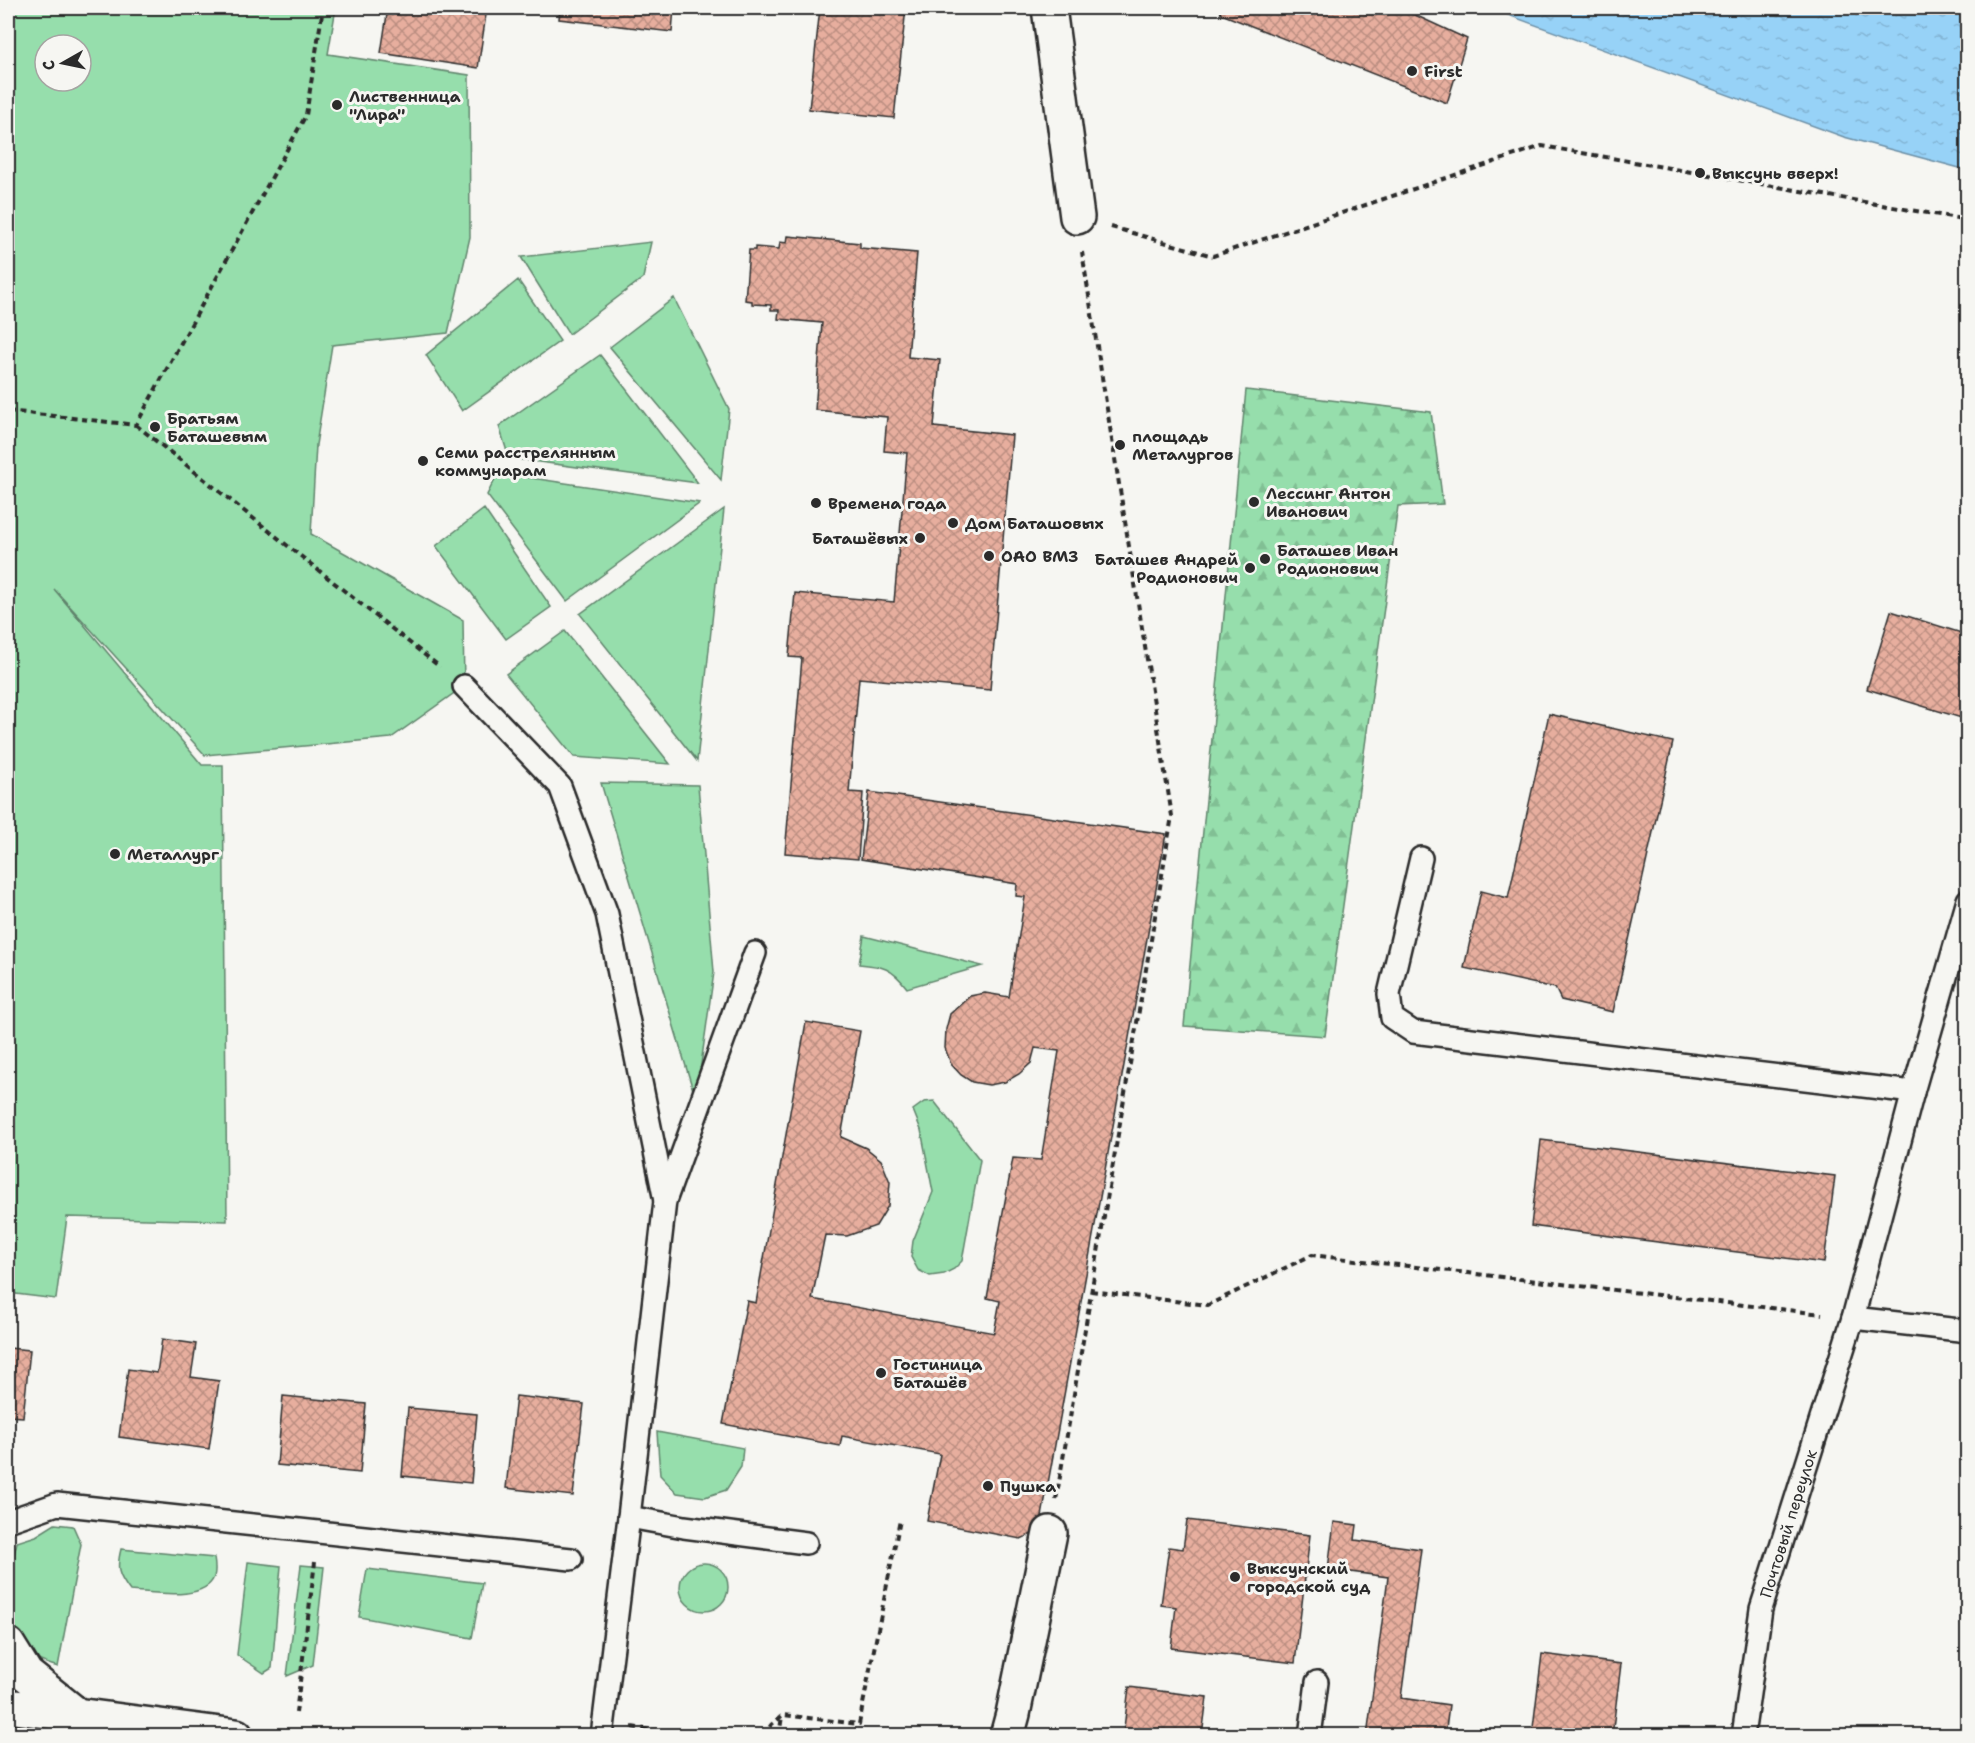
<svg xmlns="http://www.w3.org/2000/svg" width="1975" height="1743" font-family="'Shantell Sans',sans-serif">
<defs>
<pattern id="forest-firs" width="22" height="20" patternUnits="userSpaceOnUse" patternTransform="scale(1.5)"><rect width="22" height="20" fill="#96deac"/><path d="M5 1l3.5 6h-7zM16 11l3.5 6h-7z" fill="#81bf94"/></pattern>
<pattern id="water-ripples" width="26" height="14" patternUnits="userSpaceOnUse" patternTransform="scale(1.5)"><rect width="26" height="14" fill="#97d2f7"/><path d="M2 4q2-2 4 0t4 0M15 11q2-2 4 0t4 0" fill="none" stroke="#82b4d4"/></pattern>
<pattern id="building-cross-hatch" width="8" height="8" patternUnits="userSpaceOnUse" patternTransform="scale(1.5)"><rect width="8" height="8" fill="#e7ae9e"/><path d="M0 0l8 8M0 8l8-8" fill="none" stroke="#bb8e81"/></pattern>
</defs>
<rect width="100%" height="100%" fill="#f6f6f2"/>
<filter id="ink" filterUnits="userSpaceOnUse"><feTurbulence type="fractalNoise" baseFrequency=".0167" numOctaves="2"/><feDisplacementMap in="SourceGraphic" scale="12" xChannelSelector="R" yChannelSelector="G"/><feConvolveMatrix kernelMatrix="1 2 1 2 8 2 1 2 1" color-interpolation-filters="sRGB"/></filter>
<g filter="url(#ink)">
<path fill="#96deac" stroke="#60846c" stroke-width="1.5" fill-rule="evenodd" d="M8,8H336L328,54L469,75L470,237L448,333L332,345L316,445L311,534L463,620L464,686L391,738L205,755L54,589L202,765H223L227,1221L67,1217L56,1299L8,1293ZM45,45H81V81H45Z
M651,242L643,278L569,334L521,257Z
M518,280L560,341L462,411L426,355Z
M674,298L729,409L721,480L610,347Z
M600,355L698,483L509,458L499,426Z
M498,473L700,503L567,601L487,495Z
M484,509L551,607L506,639L436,546Z
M724,509L697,761L580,614Z
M565,631L670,764L574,757L506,674Z
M601,783L698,785L714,972L696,1100Z
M864,936L982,966L907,988C892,968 883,966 859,964Z
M934,1101L980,1160L962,1261L954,1269L944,1274L930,1276L918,1270L911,1257L913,1241L933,1192L921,1130L913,1110L924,1102Z
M657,1432L743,1448L741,1467L726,1490L705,1497L677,1493L660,1475Z
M55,1524L73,1526L81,1544L58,1667C50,1664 39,1662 32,1656C0,1629 7,1580 17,1542L36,1536Z
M121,1549L214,1558C215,1564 216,1571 214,1577C204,1602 153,1592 130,1591C118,1575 116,1569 121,1549Z
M248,1562L281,1566L272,1668L264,1673L237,1655Z
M680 1587a24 24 0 1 1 48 0a24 24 0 1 1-48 0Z
M301,1565L324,1567L313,1665L287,1676Z
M367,1569L482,1583L472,1638L359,1617Z"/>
<path fill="url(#forest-firs)" stroke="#60846c" stroke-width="1.5" d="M1246,390L1431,412L1443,504L1398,506L1325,1036L1184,1026Z"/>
<path fill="url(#water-ripples)" stroke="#6c8fa5" stroke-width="1.5" d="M1489,8H1967V170L1844,137Z"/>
<path fill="url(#building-cross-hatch)" stroke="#2b2b2b" stroke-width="1.5" d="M388,8H487L478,68L381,53Z
M560,8H674L672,32L559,19Z
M820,8H906L894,118L809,109Z
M1220,8H1400L1467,39L1447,103L1221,14Z
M788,236L860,243V248L917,253L908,357L940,360L934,427L1012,435L990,690L859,678L849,792L863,793L858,859L785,853L802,658L789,657L795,593L894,602L907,453L884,451L887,417L815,410L822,323L778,319L779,310H771V305L752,304V301L745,300L749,250H755V247L779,249L780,242L787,243Z
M1891,611L1968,635V720L1867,689Z
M1549,714L1673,742L1613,1012L1561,1000L1555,988L1464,968L1481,891L1508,898Z
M869,792L1166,834L1041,1522L1032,1534L1021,1539L927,1521L940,1454L842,1436L840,1446L723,1424L747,1301L756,1303L806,1022L860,1031L841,1137L866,1148L881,1160L890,1182L888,1206L876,1226L847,1236L825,1235L812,1299L994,1333L1000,1301L987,1298L1013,1158L1041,1160L1059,1051L1035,1048L1031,1063L1019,1074L1005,1082L989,1085L972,1082L961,1075L951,1064L945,1048L946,1029L950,1014L970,996L985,993L1009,997L1025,897L1016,896L1017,884L861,859Z
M1541,1140L1835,1176L1824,1263L1531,1226Z
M162,1339L196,1344L191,1377L219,1381L209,1449L119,1437L128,1369L157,1373Z
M8,1348L30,1350L23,1417L8,1416Z
M283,1396L366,1404L360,1473L277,1465Z
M516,1396L584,1404L573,1496L506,1488Z
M408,1408L477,1414L471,1483L402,1476Z
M1187,1520L1310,1535L1295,1663L1171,1648L1176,1607L1161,1605L1169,1547L1183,1549Z
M1334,1522L1357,1525L1355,1540L1421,1549L1401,1698L1449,1705L1445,1736H1367L1388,1577L1328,1569Z
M1542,1654L1621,1664L1612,1736H1532Z
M1129,1687L1207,1697L1202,1736H1123Z"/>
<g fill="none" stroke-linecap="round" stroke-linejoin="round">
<g stroke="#2b2b2b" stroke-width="26">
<g id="service">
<path d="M464,686L560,786L607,914L665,1201"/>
<path d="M1421,858L1389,994L1392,1018L1413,1032L1913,1092"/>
<path d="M1968,900L1913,1092L1853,1318L1968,1331"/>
<path d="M629,1517L684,1527L806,1543"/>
<path d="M8,1521L57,1504L571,1559"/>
<path d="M602,1736L629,1517L665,1201L755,953"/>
<path d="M1310,1736L1317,1682"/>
<path id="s1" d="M1743,1736L1761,1609L1853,1318"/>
</g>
</g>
<g stroke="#2b2b2b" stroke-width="38">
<path id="minor" d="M1049,8L1077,217
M1007,1736L1013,1714L1050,1533"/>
</g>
<g stroke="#2b2b2b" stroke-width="38">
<path id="tertiary" d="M8,1645L26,1674L77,1715
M8,1706L236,1736"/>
</g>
<path stroke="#2b2b2b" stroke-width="4" stroke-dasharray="6 4.5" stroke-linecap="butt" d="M1111,227L1213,256L1542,146L1968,220
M8,411L136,425L306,115L323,8
M136,425L440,667
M1091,1291L1208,1305L1312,1255L1822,1314
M1056,1500L1172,816L1082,252
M296,1713L315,1562
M632,1727L688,1736
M764,1736L771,1725L783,1715L859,1724L900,1520
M779,1736L782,1716"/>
<use href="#service" stroke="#f6f6f2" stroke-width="21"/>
<use href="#minor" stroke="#f6f6f2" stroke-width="33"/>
<use href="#tertiary" stroke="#f6f6f2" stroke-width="33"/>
</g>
</g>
<g fill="#2b2b2b" stroke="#f6f6f2" stroke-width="2">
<circle cx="1412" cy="71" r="6"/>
<circle cx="337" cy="105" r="6"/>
<circle cx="1700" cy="173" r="6"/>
<circle cx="155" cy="427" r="6"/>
<circle cx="1120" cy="445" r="6"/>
<circle cx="423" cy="461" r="6"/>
<circle cx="1254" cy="502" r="6"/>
<circle cx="816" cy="503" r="6"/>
<circle cx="953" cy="523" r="6"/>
<circle cx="920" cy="538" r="6"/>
<circle cx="989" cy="556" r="6"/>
<circle cx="1265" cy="559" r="6"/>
<circle cx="1250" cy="568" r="6"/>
<circle cx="115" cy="854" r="6"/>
<circle cx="881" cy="1373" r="6"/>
<circle cx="988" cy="1486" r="6"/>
<circle cx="1235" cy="1577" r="6"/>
</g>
<g text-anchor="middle" stroke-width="6" stroke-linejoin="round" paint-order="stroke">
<g font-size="16" font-weight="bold" fill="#2b2b2b" stroke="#f6f6f2" text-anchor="start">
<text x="1424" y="77">First</text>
<text x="349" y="102">Лиственница<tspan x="349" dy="18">"Лира"</tspan></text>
<text x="1712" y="179">Выксунь вверх!</text>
<text x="167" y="424">Братьям<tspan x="167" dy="18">Баташевым</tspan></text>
<text x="1132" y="442">площадь<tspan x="1132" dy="18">Металургов</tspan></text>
<text x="435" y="458">Семи расстрелянным<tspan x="435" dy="18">коммунарам</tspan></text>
<text x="1266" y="499">Лессинг Антон<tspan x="1266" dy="18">Иванович</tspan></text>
<text x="828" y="509">Времена года</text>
<text x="965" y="529">Дом Баташовых</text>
<text x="908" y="544" text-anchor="end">Баташёвых</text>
<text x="1277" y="556">Баташев Иван<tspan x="1277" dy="18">Родионович</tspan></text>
<text x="1001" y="562">ОАО ВМЗ</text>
<text x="1238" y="565" text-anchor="end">Баташев Андрей<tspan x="1238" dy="18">Родионович</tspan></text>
<text x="127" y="860">Металлург</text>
<text x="893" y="1370">Гостиница<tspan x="893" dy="18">Баташёв</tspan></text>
<text x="1000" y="1492">Пушка</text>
<text x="1247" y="1574">Выксунский<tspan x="1247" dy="18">городской суд</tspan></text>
</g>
<g font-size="16" fill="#2b2b2b" stroke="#f6f6f2">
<text dy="6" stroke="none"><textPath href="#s1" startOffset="218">Почтовый переулок</textPath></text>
</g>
</g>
<rect width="1975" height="1743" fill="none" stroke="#f6f6f2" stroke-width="30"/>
<rect x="15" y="15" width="1945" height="1713" fill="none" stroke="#2b2b2b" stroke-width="2" filter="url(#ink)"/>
<g transform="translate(63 63) rotate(261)"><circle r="28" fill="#f6f6f2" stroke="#a5a5a2" stroke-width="1.5"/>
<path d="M0-4.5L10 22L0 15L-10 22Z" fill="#2b2b2b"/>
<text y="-9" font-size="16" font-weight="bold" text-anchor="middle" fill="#2b2b2b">С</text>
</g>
</svg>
